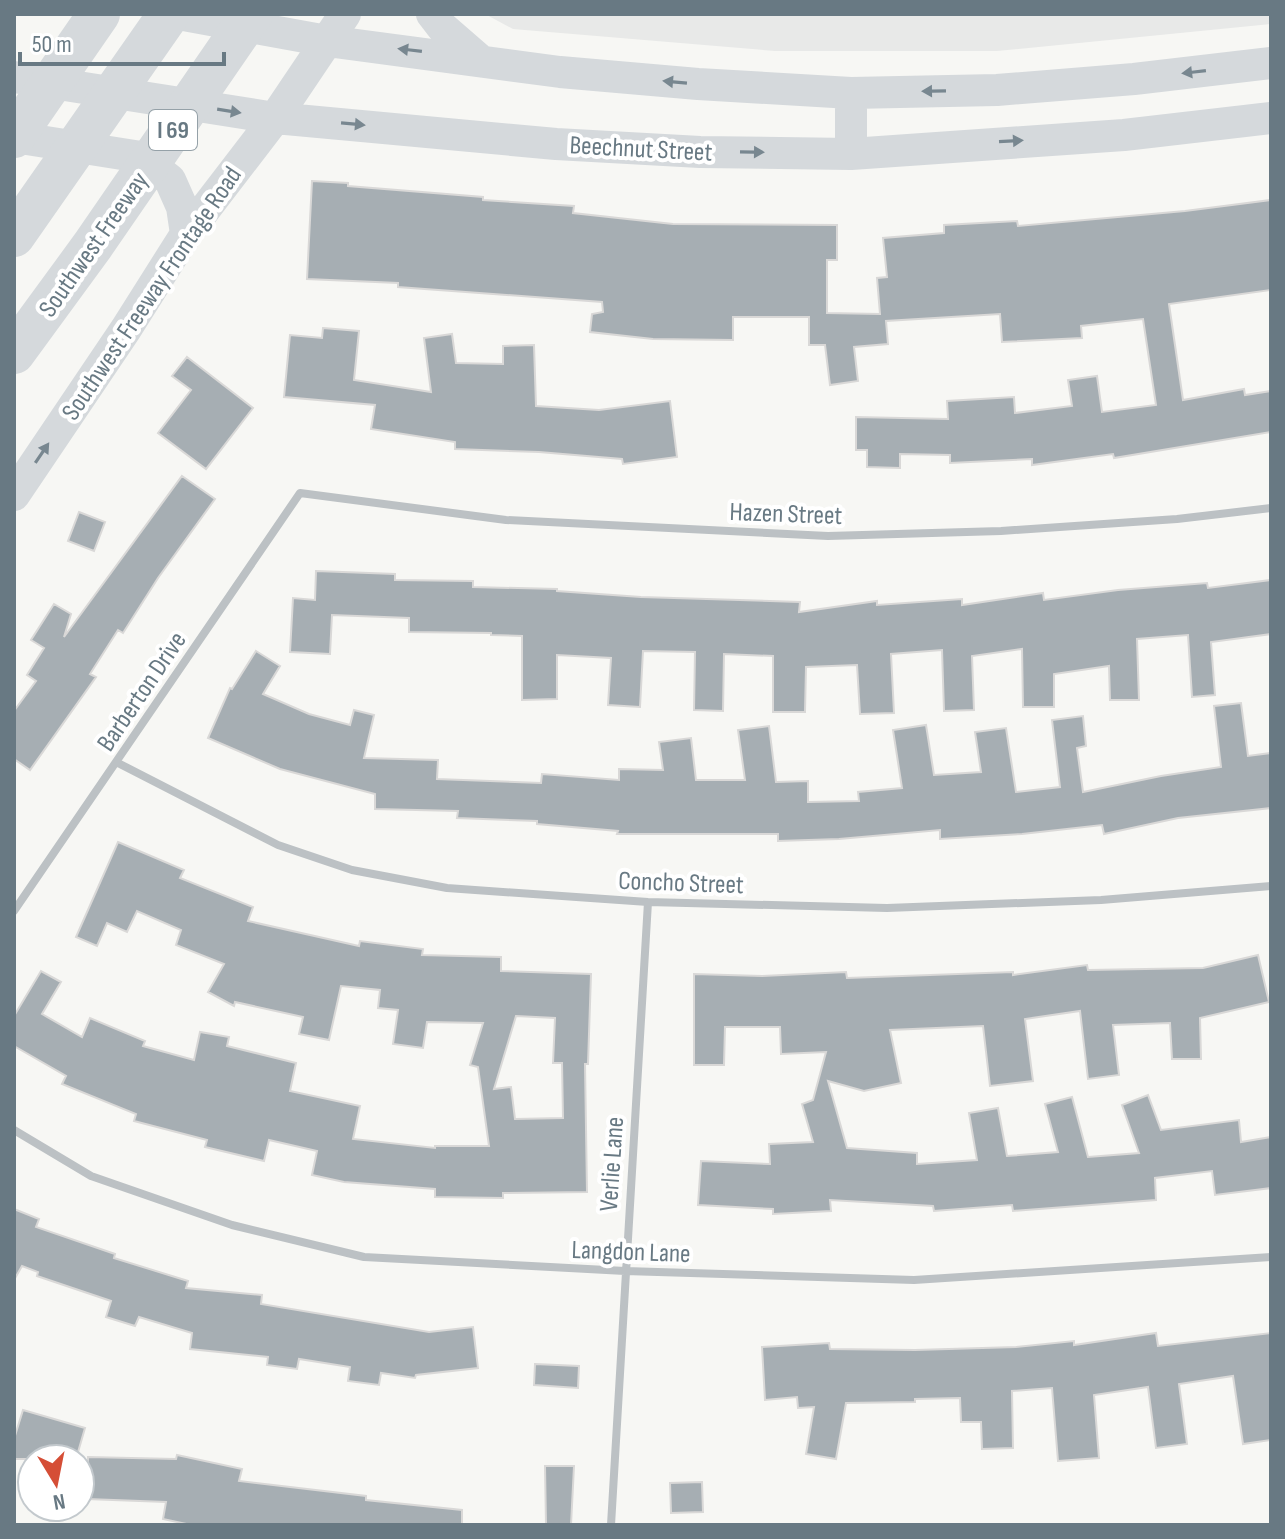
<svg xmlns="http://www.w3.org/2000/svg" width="1285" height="1539" font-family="'Sofia Sans Condensed',sans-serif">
<rect width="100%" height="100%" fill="#f7f7f4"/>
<path fill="#e8e9e8" d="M485,14H1271V24L997,51H775L513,29Z"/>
<path fill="#a6aeb3" stroke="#d9d8d7" stroke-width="2" fill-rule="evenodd" d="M312,181L348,183V186L483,197V200L574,206L573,213L673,224L837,225V260H827V313L880,314L877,278L887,277L883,238L944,233V225L1017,221L1018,226L1185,211L1271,200V290L1169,304L1183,400L1244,389L1245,395L1271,391V432L1114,458L1113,454L1032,465V459L950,463V455L900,454V468L867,467V450H856V417L948,419L947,401L1014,397L1015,413L1072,406L1068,380L1097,376L1102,412L1156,405L1143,319L1081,326L1082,338L1002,342L1000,314L886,321L888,344L854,347L858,381L830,385L825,345H809V317H733V340L653,339L590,332L592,314L603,312L602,302L398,287V283L307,279Z
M323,328L359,331L354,380L431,392L424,338L452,334L456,363L503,364V346L534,345L536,406L599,410L670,401L677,457L623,464L622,459L539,452L455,449V442L371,429L375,405L284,397L290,335L322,338Z
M187,357L253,408L206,469L158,433L191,390L172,376Z
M182,476L215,499L158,578L123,633L118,630L90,674L96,677L30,770L14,759V711L36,681L27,675L44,648L31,640L54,604L71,614L64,637Z
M79,512L105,522L94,551L68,541Z
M316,571L395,574V580L473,581V587L557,589V591L641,597L800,602L799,612L877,601V605L962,599V605L1043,593L1044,600L1118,590L1207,583L1208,588L1271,580V634L1211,642L1215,695L1192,697L1188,635L1137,639L1139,700H1110L1109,666L1054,674V707H1023L1022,649L972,656L974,710L944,711L942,650L891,654L894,713L860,714L857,665L806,667L805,712H773V656L724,654L723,711L694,710L695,652L643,651L640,707L608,705L611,658L557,655V699L522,700V636L491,635V633L409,632V618L332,615L330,654L290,652L293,598L315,600Z
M256,651L280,666L263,694L309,714L350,725L354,710L374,715L364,758L438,760L437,779L541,783L542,774L619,780V769L663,770L659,742L691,738L696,780H745L738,730L769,726L776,782L808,781V802L859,801L858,792L902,788L893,730L926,725L934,775L981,772L975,732L1006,728L1016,792L1060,787L1052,720L1083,716L1086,746L1077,748L1083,792L1161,776L1221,767L1214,706L1241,703L1248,756L1271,753V808L1178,818L1104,834L1102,825L1022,834L940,839V830L839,839L778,841V834H617L618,831L537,824V821L457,818L458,811L375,809V794L280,769L208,738L230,688L232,689Z
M118,842L184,870L180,878L253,907L248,921L359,946L360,941L423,949L422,955L501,957V971L591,974L588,1064H585L587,1192L503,1193V1198L435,1197V1189L344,1182L312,1175L317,1151L269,1140L264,1161L205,1147L207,1140L134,1121L136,1114L62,1084L66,1076L14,1046V1016L41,971L61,982L42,1014L82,1037L90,1018L145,1041L143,1046L194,1060L200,1032L229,1037L227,1046L296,1063L290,1091L360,1106L353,1139L435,1148V1146H489L478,1067L470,1065L483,1023L427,1022L423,1048L393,1044L398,1010L378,1008L380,990L341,986L329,1040L299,1034L303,1017L235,1002L234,1006L208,992L224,964L176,945L181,930L137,911L127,932L107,923L97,946L76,937ZM516,1016L555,1018L553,1063H562L563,1118L515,1119L511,1087L494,1089Z
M1258,955L1269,1002L1200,1018L1201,1059H1172L1170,1023L1113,1025L1119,1075L1088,1079L1080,1011L1025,1019L1033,1081L990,1086L983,1026L890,1030L901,1083L864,1091L828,1081L847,1148L917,1153V1164L977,1160L969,1113L998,1108L1007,1156L1058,1152L1045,1104L1072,1097L1088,1157L1139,1153L1122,1105L1148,1095L1161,1130L1239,1120L1241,1142L1271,1137V1188L1215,1195L1212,1171L1155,1178L1156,1200L1013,1211L1012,1205L934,1211L933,1206L830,1200L831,1211L773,1214V1209L698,1205L701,1161L770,1164L769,1144L813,1142L802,1104L813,1100L826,1052L781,1054L780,1027H725L724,1065H694V974L762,976L846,972L847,978L1013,972V975L1087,965L1088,970L1203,968Z
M14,1209L39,1219L36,1227L115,1254L114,1258L188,1281L186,1288L262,1295L261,1304L429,1332L473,1327L478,1368L416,1375L415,1378L381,1373L379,1385L348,1381L350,1367L299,1359L297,1369L267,1365L268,1357L190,1349L192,1333L139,1317L135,1326L106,1317L111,1301L37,1276L38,1272L22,1266L14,1280Z
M1156,1333L1158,1346L1271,1333V1440L1243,1444L1233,1376L1179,1384L1187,1444L1156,1448L1148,1387L1094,1395L1099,1458L1058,1461L1052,1388L1012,1391L1013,1448L982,1449L981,1422H961L960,1398L915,1399V1402L846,1403L836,1459L806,1454L814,1407L798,1408L797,1397L765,1400L762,1347L829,1343L830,1349L915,1350L1016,1347L1074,1341V1345Z
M535,1364L579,1366L578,1388L534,1385Z
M23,1410L85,1428L76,1459H14V1439Z
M177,1455L242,1469L239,1481L366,1496V1500L462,1510V1525H191L163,1519L166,1502L87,1499L88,1457L176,1459Z
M545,1466H574L571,1525H546Z
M702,1482L703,1512L671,1513L670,1483Z"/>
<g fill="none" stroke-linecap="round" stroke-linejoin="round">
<path stroke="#bcc1c4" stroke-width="8" d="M116,762L278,845L352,870L447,888L648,902L887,908L1101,900L1271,886
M14,911L300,493L506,520L828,536L1001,531L1177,519L1271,508
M14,1130L91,1176L232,1225L364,1257L625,1271L914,1280L1271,1257
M611,1525L648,902"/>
<path stroke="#d5d9dc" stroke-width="32" d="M178,14L327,41L560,72L698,84L851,93L997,90L1134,79L1271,63
M432,14L442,27L480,60
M14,77L275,118L556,144L700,152L851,154L1124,135L1271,118
M14,137L141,157L170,180L182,207L186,234
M851,154V93
M14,495L126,329L186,234L275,118L345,14"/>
<path stroke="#d5d9dc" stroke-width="42" d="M14,137L99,14
M14,236L169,14
M14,353L93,245L252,14"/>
</g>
<defs><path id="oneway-solid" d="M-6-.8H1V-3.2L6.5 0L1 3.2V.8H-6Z" transform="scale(2)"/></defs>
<g fill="#788790">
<use href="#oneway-solid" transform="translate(410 50) rotate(-173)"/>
<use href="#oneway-solid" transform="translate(1194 72) rotate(173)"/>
<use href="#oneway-solid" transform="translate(675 82) rotate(-175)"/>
<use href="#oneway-solid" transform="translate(934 91) rotate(179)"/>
<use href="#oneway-solid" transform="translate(229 111) rotate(9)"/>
<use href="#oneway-solid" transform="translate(353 124) rotate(5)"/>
<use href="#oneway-solid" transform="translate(1011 141) rotate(-3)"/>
<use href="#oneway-solid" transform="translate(752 152) rotate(1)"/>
<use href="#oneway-solid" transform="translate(42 453) rotate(-56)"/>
</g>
<g text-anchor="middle" stroke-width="8" stroke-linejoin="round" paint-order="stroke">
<rect fill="#fff" stroke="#95a1a8" stroke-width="2" x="149" y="110" width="48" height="40" rx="6"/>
<g font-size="24" font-weight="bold" fill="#687983">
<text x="173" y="138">I 69</text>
</g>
<g font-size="26" fill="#687983" stroke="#fff">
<text transform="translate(641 148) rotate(3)" y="9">Beechnut Street</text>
<text transform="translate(93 244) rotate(-55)" y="9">Southwest Freeway</text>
<text transform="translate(151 293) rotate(-56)" y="9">Southwest Freeway Frontage Road</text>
<text transform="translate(786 513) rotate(2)" y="9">Hazen Street</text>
<text transform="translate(141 691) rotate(-56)" y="9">Barberton Drive</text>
<text transform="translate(681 882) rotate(2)" y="9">Concho Street</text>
<text transform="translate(611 1164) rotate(-86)" y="9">Verlie Lane</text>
<text transform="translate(631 1251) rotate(2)" y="9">Langdon Lane</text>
</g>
</g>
<rect width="1285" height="1539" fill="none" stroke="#687983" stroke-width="32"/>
<g transform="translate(56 1483) rotate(170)"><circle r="38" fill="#ffffff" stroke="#c3c9cd" stroke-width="2"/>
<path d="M0-6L14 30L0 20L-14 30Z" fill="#d54e36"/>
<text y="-12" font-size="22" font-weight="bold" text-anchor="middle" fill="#687983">N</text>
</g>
<path d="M20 52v12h204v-12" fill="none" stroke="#687983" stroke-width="4"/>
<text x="32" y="52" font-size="24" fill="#687983" stroke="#ffffff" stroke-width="6" paint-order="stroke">50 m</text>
</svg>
